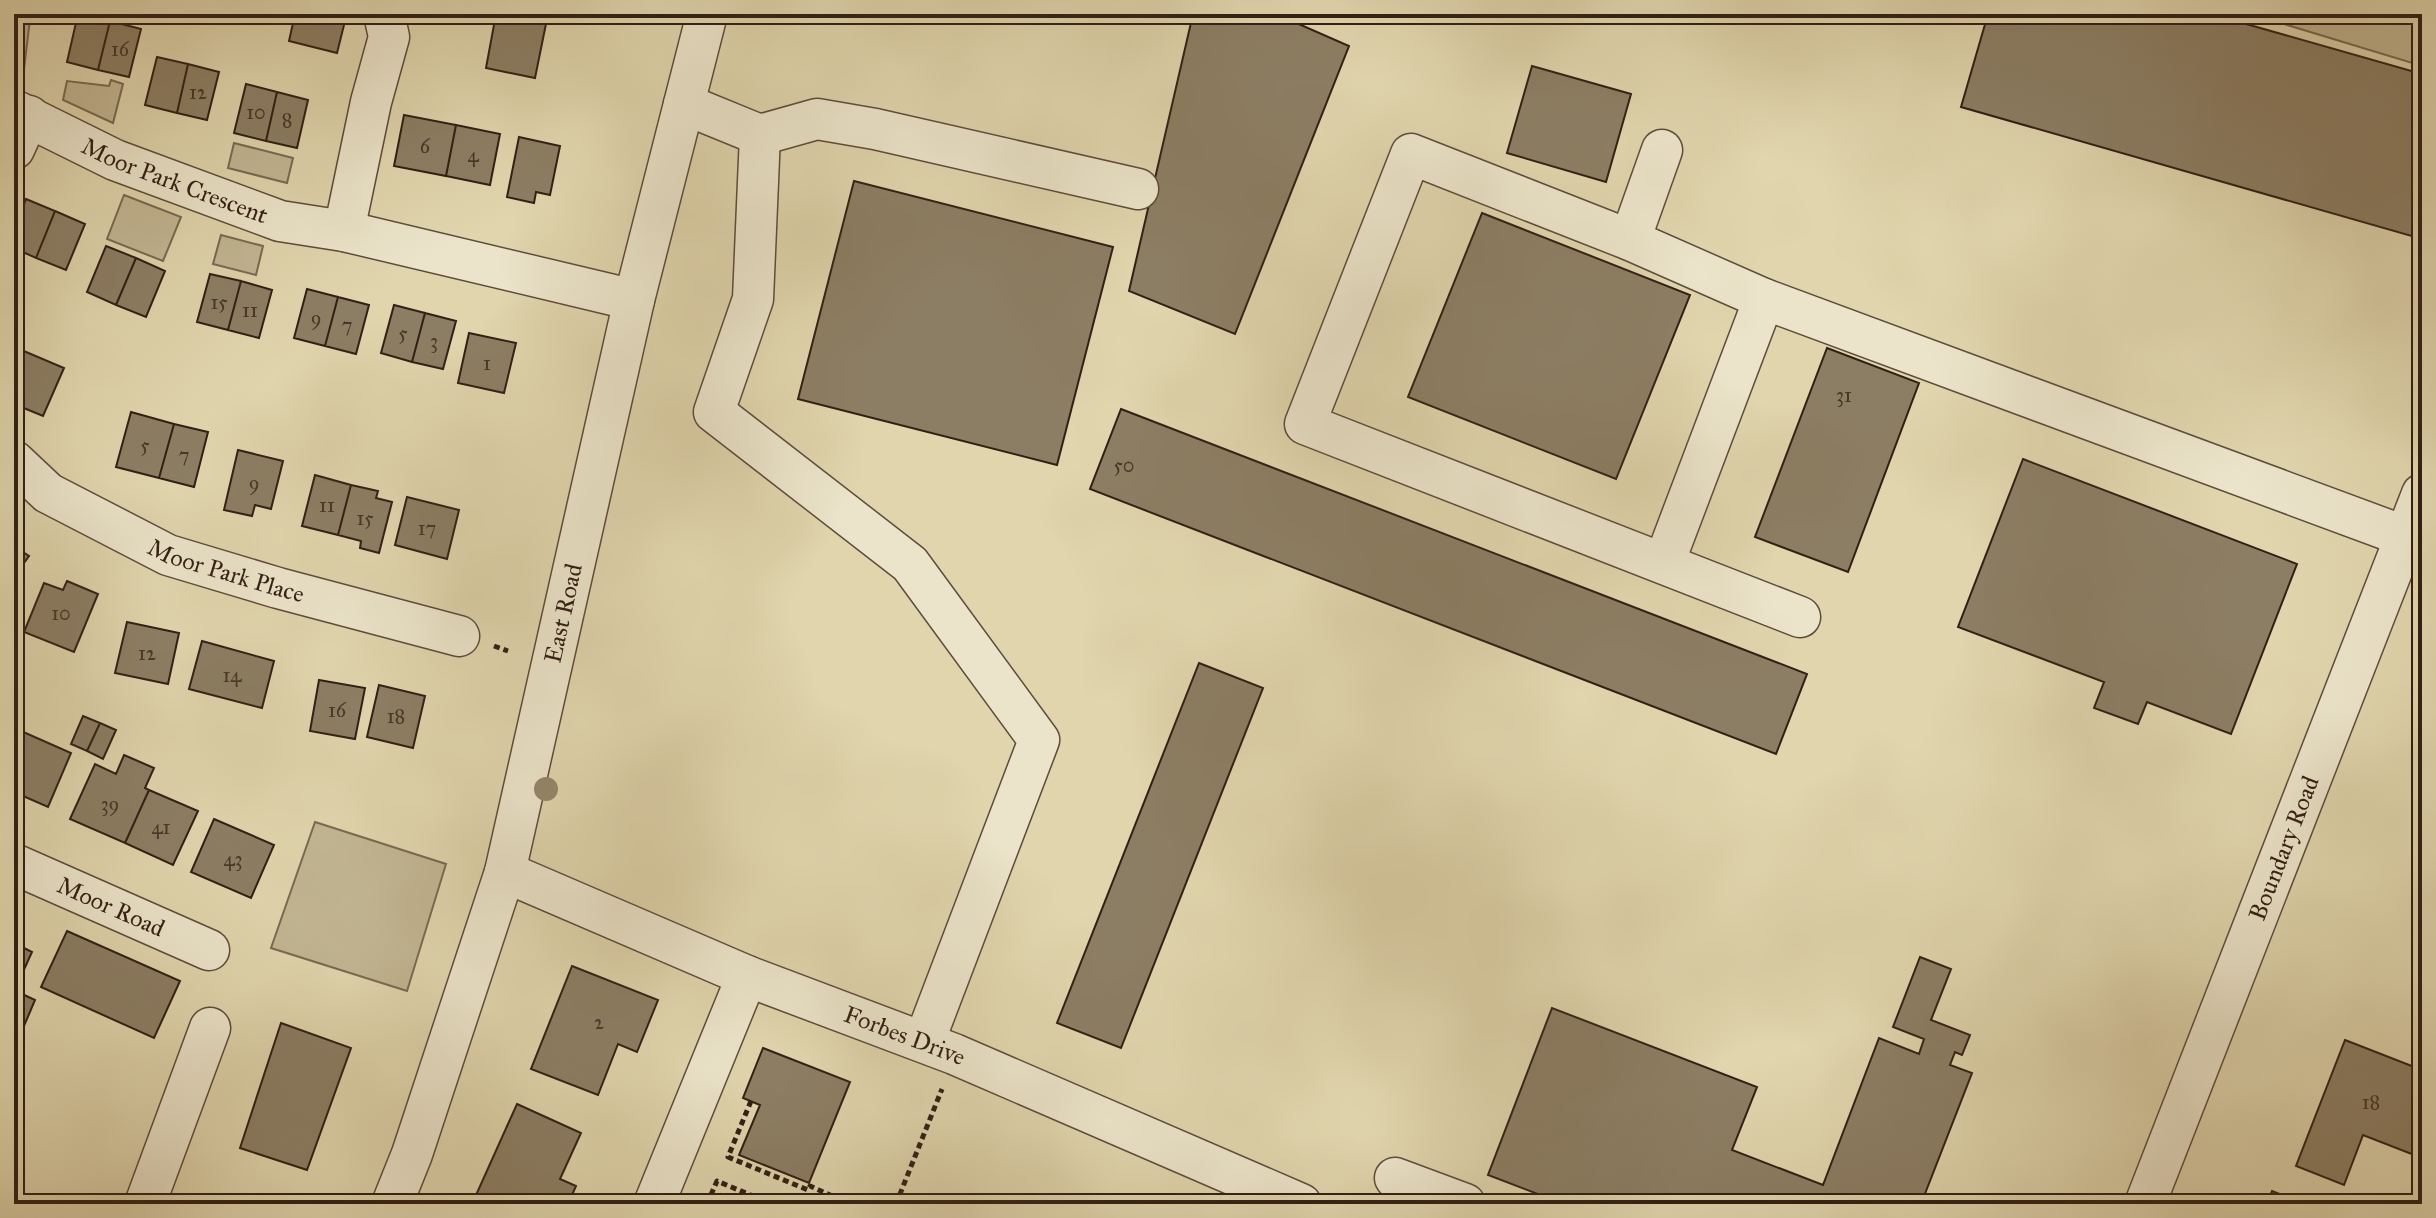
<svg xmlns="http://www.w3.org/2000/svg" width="2436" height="1218" font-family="'IM FELL Great Primer',serif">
<rect width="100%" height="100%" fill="#e0d5ad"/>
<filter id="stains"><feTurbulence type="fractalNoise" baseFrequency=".0025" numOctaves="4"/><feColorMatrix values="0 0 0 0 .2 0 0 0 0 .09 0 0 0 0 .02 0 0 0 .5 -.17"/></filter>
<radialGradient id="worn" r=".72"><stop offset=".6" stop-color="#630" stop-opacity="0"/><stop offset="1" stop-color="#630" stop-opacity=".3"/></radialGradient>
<path fill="#c2b693" stroke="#7a6a54" stroke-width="2" d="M2251,14H2422V66Z
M14,18L30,19L23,78L14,73Z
M111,80L123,84L113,123L63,100L67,81L109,86Z
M234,143L293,158L287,183L228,168Z
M124,195L181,217L163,261L107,239Z
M221,235L263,246L256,275L213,264Z
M315,822L446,864L407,991L271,948Z"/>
<path fill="#8c7e64" stroke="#321f15" stroke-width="2" d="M20,14H62L61,23Z
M78,14L110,21L98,70L67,62Z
M295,14H312L345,21L337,53L289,41Z
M312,14H346L345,21Z
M496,14H548L535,78L486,68Z
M1193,14H1276L1349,46L1235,334L1129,291Z
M1988,14H2211L2422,74V239L1961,107Z
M110,21L141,29L129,77L98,70Z
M157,57L188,64L177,113L145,105Z
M188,64L219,72L207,120L177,113Z
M1532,66L1631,94L1606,182L1507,153Z
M246,84L277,92L266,141L234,133Z
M277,92L308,100L297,148L266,141Z
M404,115L456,125L446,176L394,166Z
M456,125L500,134L490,185L446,176Z
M519,137L560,146L550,195L536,192L534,203L507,197Z
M854,181L1113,247L1057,465L798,399Z
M26,199L55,211L36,258L14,248V227Z
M55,211L85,224L66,270L36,258Z
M1482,213L1690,295L1616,479L1408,397Z
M106,246L136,258L116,305L87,292Z
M136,258L165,271L146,317L116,305Z
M210,274L241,281L228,330L197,322Z
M241,281L272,290L259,338L228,330Z
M307,289L338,297L325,346L294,338Z
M338,297L369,305L356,354L325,346Z
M394,305L425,313L412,362L381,353Z
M425,313L456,321L443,369L412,362Z
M469,333L516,343L504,393L458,383Z
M1827,348L1919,383L1848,572L1755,537Z
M19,349L64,368L43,416L14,404V361Z
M1121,409L1807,674L1776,754L1090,489Z
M131,412L174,424L159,478L116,467Z
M174,424L208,432L194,487L159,478Z
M238,450L283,461L271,509L255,505L252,516L224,510Z
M2023,459L2297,564L2231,734L2147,702L2138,724L2094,708L2104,682L1958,627Z
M315,475L351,485L338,535L302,526Z
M351,485L378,491L376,498L392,502L379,553L360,548L361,541L338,535Z
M407,497L459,510L447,559L395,545Z
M14,546L29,556L14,577Z
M67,581L98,594L74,652L24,632L44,583L63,590Z
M127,622L179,633L168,684L115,673Z
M202,641L274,661L262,708L189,689Z
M1199,663L1263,688L1121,1048L1057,1023Z
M319,680L365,688L355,739L310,731Z
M379,685L425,696L413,748L367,737Z
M83,716L100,723L87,751L71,744Z
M100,723L116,730L103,759L87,751Z
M21,731L71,753L48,807L14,792V748Z
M124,755L154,768L145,788L149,790L125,843L70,819L95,764L116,774Z
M149,790L198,811L173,865L125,843Z
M214,819L274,845L251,898L191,872Z
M67,931L180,981L154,1038L41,987Z
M16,944L32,952L18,983L14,981V949Z
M1920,957L1951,969L1931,1020L1970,1035L1962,1055L1955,1052L1950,1065L1972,1073L1921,1204H1564L1488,1175L1552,1008L1757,1087L1732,1150L1823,1185L1879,1038L1919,1054L1924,1039L1893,1027Z
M572,966L658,1000L637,1052L618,1044L598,1095L531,1069Z
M20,993L35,1000L24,1026L14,1021V1008Z
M281,1023L351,1048L307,1170L240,1148Z
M2345,1040L2422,1070V1158L2363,1135L2344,1185L2296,1166Z
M763,1048L850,1082L809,1183L739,1155L760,1105L743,1098Z
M517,1104L581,1133L560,1179L576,1186L568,1204H472Z
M2272,1191L2305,1204H2267Z
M721,1194L746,1204H717Z"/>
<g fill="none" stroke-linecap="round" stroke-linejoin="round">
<g stroke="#5e4c3b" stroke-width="43">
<g id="minor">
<path d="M684,104L760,135L753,299L714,412L910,564L1039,740L924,1042"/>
<path id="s1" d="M14,110L115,160L280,221L344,231L634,300"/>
<path d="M760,135L817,119L875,129L1138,189"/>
<path d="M14,149L29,116"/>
<path d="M344,231L371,102L389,37L384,14"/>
<path d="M1630,240L1662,150"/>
<path id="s2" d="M14,461L48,493L168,555L278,588L459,636"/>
<path d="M1664,563L1764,299"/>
<path d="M1800,617L1305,424L1411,154L1630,240L1764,299L2404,536"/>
<path id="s3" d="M14,864L209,950"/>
<path id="s4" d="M505,872L747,976L954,1054L1301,1204"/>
<path d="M1395,1178L1465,1204"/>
<path d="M145,1204L210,1028"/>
<path id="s5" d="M392,1204L412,1154L505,872L634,300L707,14"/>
<path d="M654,1204L747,976"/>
<path id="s6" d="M2145,1204L2422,494"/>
</g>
</g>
<path stroke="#321f15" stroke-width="5" stroke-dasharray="6 4" stroke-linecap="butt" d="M494,646L508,651
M751,1101L728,1157L808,1190L810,1186L850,1204
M707,1204L717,1181L772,1204
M896,1204L942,1089"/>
<use href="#minor" stroke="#ebe4ca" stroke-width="40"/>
</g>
<circle fill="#94866a" cx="546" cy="789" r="12"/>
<g text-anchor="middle" stroke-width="6" stroke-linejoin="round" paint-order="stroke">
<g font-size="20" fill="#483729">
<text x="120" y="56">16</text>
<text x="198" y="99">12</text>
<text x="256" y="119">10</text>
<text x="287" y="127">8</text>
<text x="425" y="153">6</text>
<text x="473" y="162">4</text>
<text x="219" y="309">15</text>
<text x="250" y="317">11</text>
<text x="316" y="325">9</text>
<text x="347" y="332">7</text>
<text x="403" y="340">5</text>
<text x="434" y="348">3</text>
<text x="487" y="370">1</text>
<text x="1844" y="402">31</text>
<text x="145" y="452">5</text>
<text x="184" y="462">7</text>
<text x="1124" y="472">50</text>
<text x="254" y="490">9</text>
<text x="327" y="512">11</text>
<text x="365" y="525">15</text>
<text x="427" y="535">17</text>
<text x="61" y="620">10</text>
<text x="147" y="660">12</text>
<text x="232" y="682">14</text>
<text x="337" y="717">16</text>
<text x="396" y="723">18</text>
<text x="110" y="811">39</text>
<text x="161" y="834">41</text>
<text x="233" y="866">43</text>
<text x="599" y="1029">2</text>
<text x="2371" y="1109">18</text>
</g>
<g font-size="24" fill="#321f15" stroke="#ebe4ca">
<text dy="8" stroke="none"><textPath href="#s1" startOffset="176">Moor Park Crescent</textPath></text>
<text dy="8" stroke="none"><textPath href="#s2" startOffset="242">Moor Park Place</textPath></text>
<text dy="8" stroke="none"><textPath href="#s5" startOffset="616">East Road</textPath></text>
<text dy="8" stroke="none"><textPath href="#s6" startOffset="382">Boundary Road</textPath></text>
<text dy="8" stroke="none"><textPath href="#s3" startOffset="106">Moor Road</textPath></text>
<text dy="8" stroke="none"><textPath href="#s4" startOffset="432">Forbes Drive</textPath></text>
</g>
</g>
<rect width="2436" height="1218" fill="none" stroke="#e0d5ad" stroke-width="48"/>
<rect x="16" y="16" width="2404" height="1186" fill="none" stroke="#321f15" stroke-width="4"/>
<rect x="24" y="24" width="2388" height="1170" fill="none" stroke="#321f15" stroke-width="2"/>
<rect width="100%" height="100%" filter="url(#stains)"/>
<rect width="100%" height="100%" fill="url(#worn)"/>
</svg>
